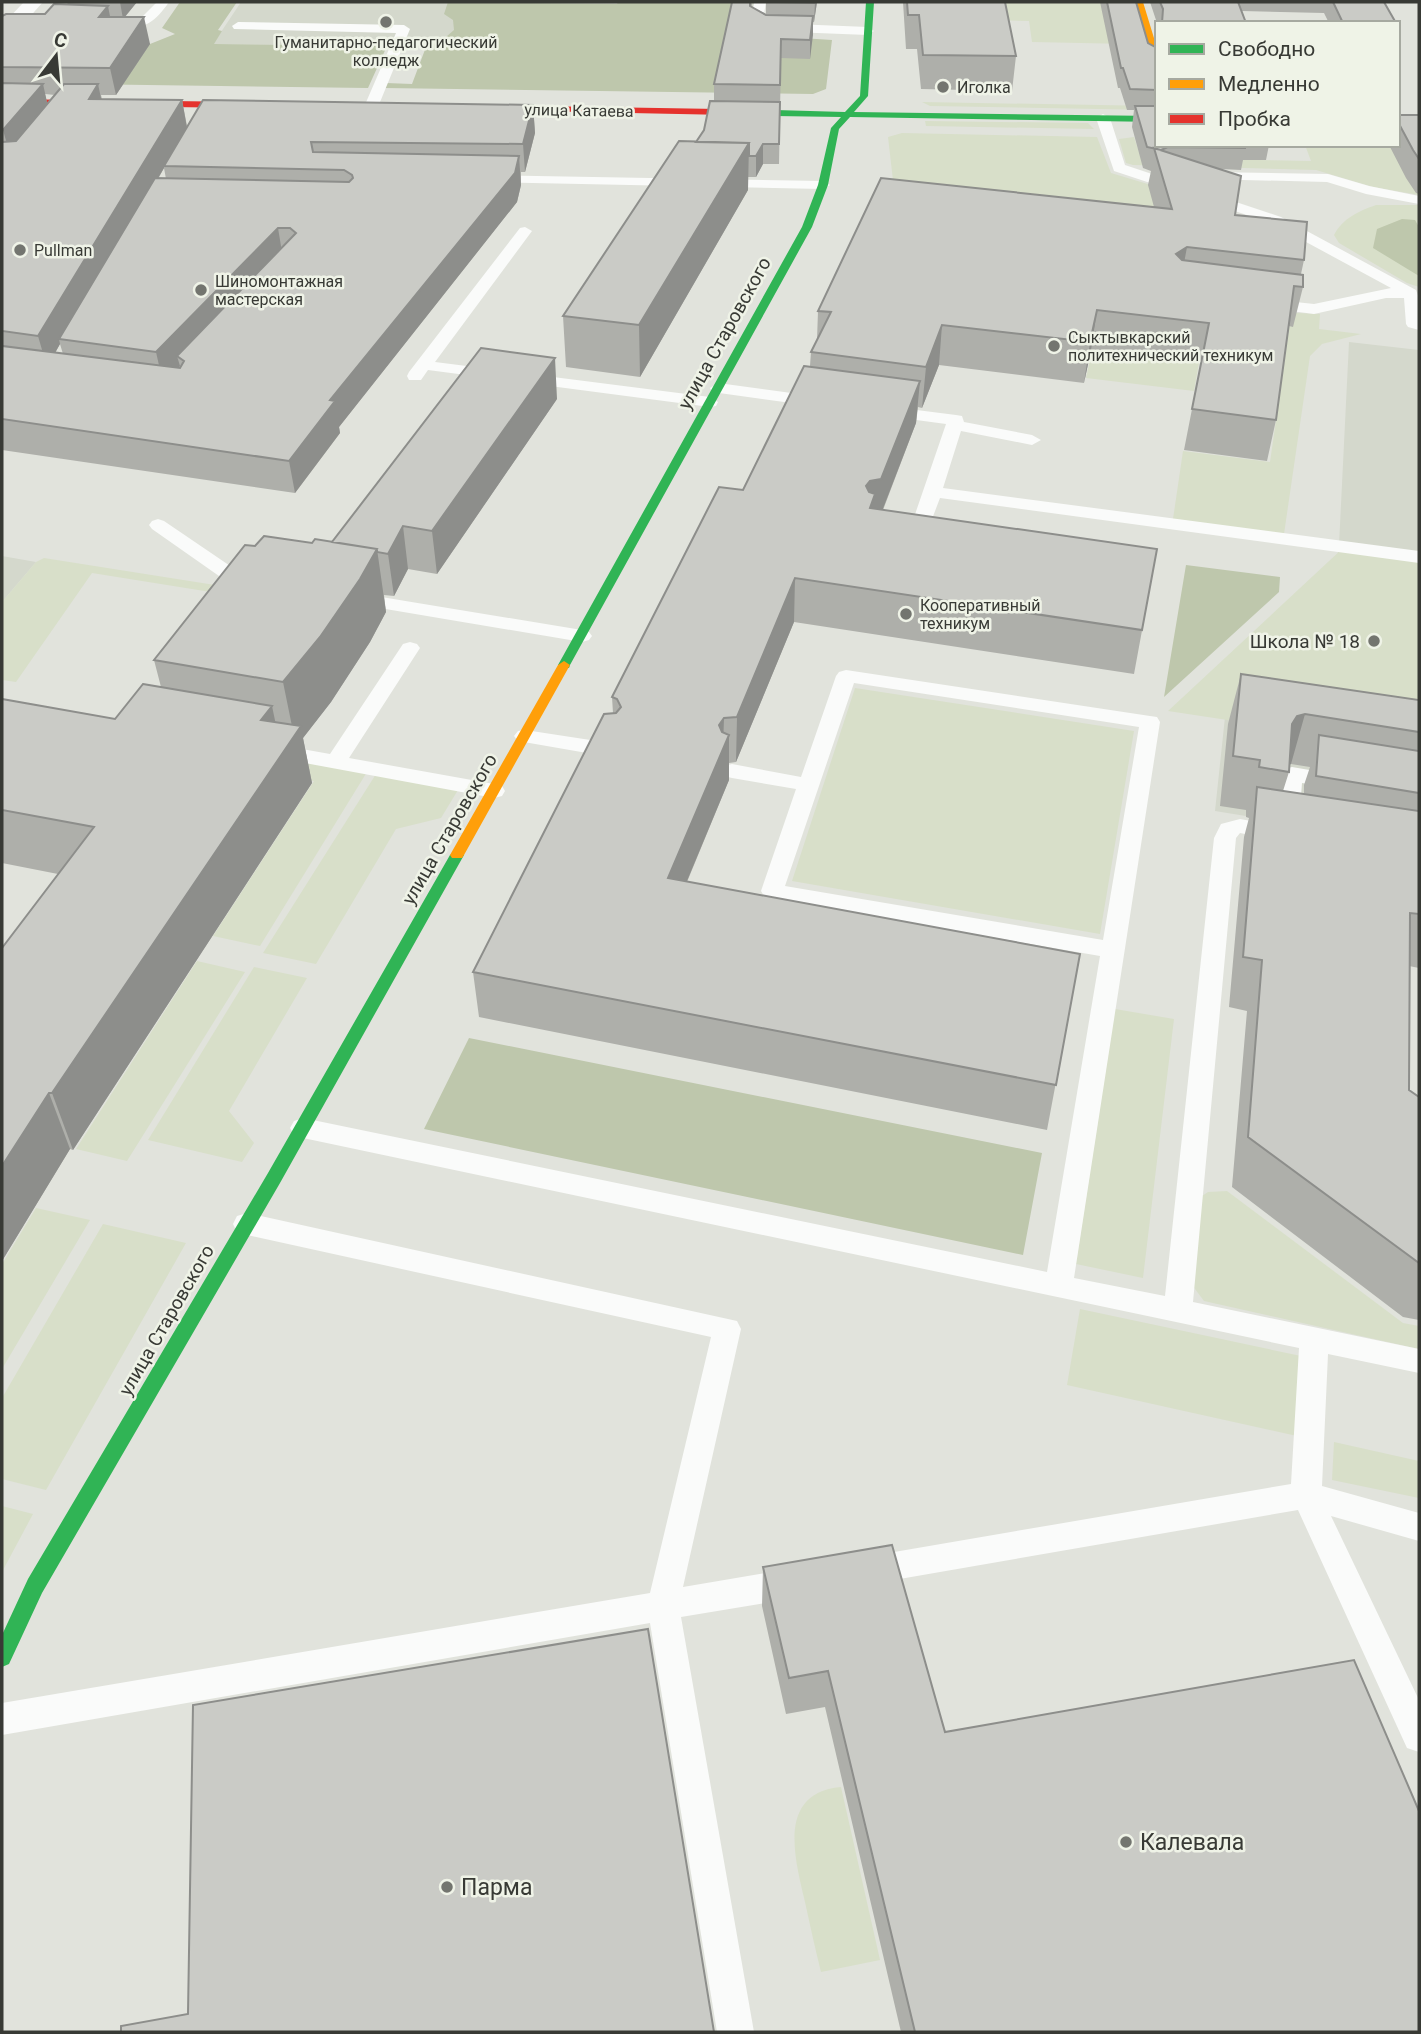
<svg xmlns="http://www.w3.org/2000/svg" width="1421" height="2034" font-family="Roboto,sans-serif">
<rect width="100%" height="100%" fill="#e1e3dc"/>
<path fill="#d4d8cc" d="M241,2H766L764,13L536,48L213,44Z
M1349,342L1419,350V844L1215,811L1225,717L1321,731L1339,545Z
M2,556L36,562L2,602Z"/>
<path fill="#d8dfc9" d="M906,2H1119L1129,44L1032,42L1029,21L905,18Z
M922,102L1156,106L1152,110L930,106Z
M925,121L1088,123L1094,129L926,126Z
M902,133L1097,137L1111,173L1171,191L1195,219L894,189L888,137Z
M1134,137L1141,158L1311,161L1305,145H1398L1419,142V195L1373,187L1316,170L1133,165L1126,163L1119,139Z
M1376,205H1419V287L1407,283L1339,243L1334,235C1343,218 1359,211 1376,205Z
M1297,313L1320,314L1319,329L1361,334L1322,344L1310,356L1284,534L1173,519L1183,451L1270,462L1291,316Z
M1092,351L1199,363L1194,391L1086,378Z
M1343,548L1419,559V749L1168,711Z
M44,558L279,595L273,602L92,573L16,682L2,680V602L36,562Z
M855,688L1134,731L1100,934L792,881Z
M2,712L367,772L260,946L213,936L314,781L198,761Z
M376,774L458,790L441,818L396,829L316,964L263,953Z
M197,961L245,972L127,1161L76,1149Z
M254,967L307,978L229,1111L254,1143L242,1162L148,1140Z
M1115,1009L1174,1019L1143,1278L1076,1264Z
M1227,1191L1403,1323L1419,1326V1349L1204,1301L1192,1285L1202,1196L1208,1192Z
M36,1208L90,1220L2,1369V1264Z
M103,1224L186,1243L46,1490L2,1479V1398Z
M1080,1309L1301,1356L1297,1436L1067,1385Z
M1334,1442L1419,1461V1498L1332,1480Z
M2,1506L33,1514L2,1572Z
M841,1787L880,1960L821,1972C815,1948 810,1925 805,1902C795,1859 776,1793 841,1787Z"/>
<path fill="#bec7ac" d="M180,2H237L218,30L222,31L214,44L387,46L368,88L2,83L87,43L150,44L175,34L162,28Z
M448,2L617,4L618,2H749L753,35L832,40L826,89L813,94L384,88L386,83L412,84L426,47L439,43L454,30L453,20L444,14Z
M1402,219L1415,220L1419,227V276L1373,248L1377,229Z
M1186,565L1280,577L1279,592L1164,697Z
M469,1038L1042,1153L1023,1255L424,1129Z"/>
<g fill="none" stroke-linecap="round" stroke-linejoin="round">
<path fill="#fafbfa" fill-rule="evenodd" d="M157,2H169C156,21 145,29 122,30C115,30 111,30 106,26L112,22L138,21Z
M754,2H766L763,21L768,23L868,27L874,31L868,35L766,31L751,23Z
M238,22L404,25L410,29L378,107L371,111L364,107L396,33L234,29L232,26Z
M1103,114L1110,118L1125,165L1281,217L1416,290L1419,298V330L1408,327L1406,324L1404,298H1386L1314,314L1261,307L1259,304L1267,299L1314,304L1391,288L1271,223L1114,171L1096,118Z
M1209,172L1328,174L1369,186L1419,196V204L1366,194L1327,182L1204,179V173Z
M487,175L823,181L830,185L823,189L482,182L480,179Z
M525,227L532,231L435,362L710,397L718,402L716,406L710,407L428,370L421,380H409L407,376L409,372L520,228Z
M718,383L821,397L829,402L821,407L712,392L710,388Z
M885,406L956,415L962,416L964,422L1032,435L1041,440L1032,445L961,431L943,488L1419,551V563L940,498L924,540L917,542L897,538L895,534L897,530L910,529L946,424L879,415L877,411Z
M158,519L164,521L242,574L260,578L263,582L253,588L229,583L152,529L149,525L152,521Z
M351,592L582,630L589,632L592,636L589,640L582,642L344,602L341,598L344,594Z
M410,642L417,644L420,648L349,758L494,784L502,786L505,791L502,796L494,798L267,756L263,751L267,746L274,744L330,754L403,644Z
M846,670L1150,716L1157,717L1160,722L1074,1278L1165,1296L1214,838L1221,824L1240,819L1279,826L1277,823L1281,774L1284,769L1292,767L1339,775L1347,777L1350,782L1347,787L1339,789L1302,783L1299,823L1296,828L1286,830L1288,833L1285,838L1277,840L1240,833L1236,838L1193,1302L1419,1349V1373L1328,1354L1322,1486L1419,1513V1541L1331,1516L1419,1700V1752L1407,1748L1298,1510L865,1585L854,1581L849,1571L854,1561L865,1557L1291,1484L1299,1348L303,1138L294,1135L290,1128L294,1121L303,1118L1047,1272L1100,956L772,899L764,896L761,891L796,789L732,778L724,776L721,771L724,766L732,764L801,777L836,676L839,672ZM854,683L1139,727L1103,940L785,886Z
M525,730L610,743L617,745L621,750L617,755L610,757L518,741L514,736L518,731Z
M247,1213L737,1321L741,1329L683,1587L795,1568L806,1573L811,1583L806,1593L795,1598L681,1617L754,2032H717L650,1623L2,1735V1703L650,1593L711,1337L247,1235L237,1232L233,1224L237,1216Z"/>
<path fill="#fafbfa" fill-rule="evenodd" d="M24,2H43L9,40L2,42V25Z"/>
<path fill="#30b455" fill-rule="evenodd" d="M866,2H874L868,96L854,112L1157,116V122L850,117L839,129L828,185L812,227L570,665L569,668H559L558,665L802,227L818,185L831,128L841,117L775,116L771,113L775,110L845,112L860,96Z
M457,850L464,855L280,1183L42,1593L9,1664L2,1667V1635L28,1579L268,1173L450,855Z"/>
<path fill="#ff9f0a" fill-rule="evenodd" d="M1135,2H1143L1157,48V64L1153,62Z
M564,661L570,665L464,855L462,858H452L450,855L558,665Z"/>
<path fill="#e5322d" fill-rule="evenodd" d="M2,99L252,102L256,105L252,108L2,105Z
M480,105L775,110L779,113L775,116L477,110V106Z"/>
</g>
<path fill="#aeafaa" fill-rule="evenodd" d="M67,2H137L125,17L150,44L116,95H101L102,99L182,100L187,126L533,105L535,133L525,172H521V185L517,202L339,427L340,433L295,493L2,450V16L45,14L68,5ZM45,94L55,95L47,103ZM164,168L166,179H158ZM60,344L63,354L55,353Z
M458,2H544V3Z
M752,2V7L766,14V2H817L814,22H813L810,59L781,58L779,164H763L756,177H748V190L640,377L566,367L563,316L696,142L704,130L714,101V84Z
M903,2H1005L1016,56L1012,91L921,89L917,49H906Z
M1100,2H1136L1148,43L1157,48V145H1269L1266,160H1243L1241,170L1221,169L1235,215L1304,260L1301,274L1303,287L1293,327L1289,326L1276,420L1267,461L1184,450L1201,363L1091,350L1084,383L939,365L922,408L918,407L916,423L883,510L1157,549L1134,674L794,622L736,762L729,763V780L687,882L1080,954L1047,1130L479,1017L473,972L613,713L612,697L743,490L810,366L811,352L817,340L818,311L1154,207L1148,185L1151,171L1143,168L1132,127L1134,110H1127L1120,88H1118Z
M1150,2H1384L1396,23H1329L1324,13L1242,11L1246,23H1157Z
M1398,115H1419V194L1416,193L1406,178L1389,145H1398Z
M557,399L437,574L408,569L394,596L384,595L386,612L370,642L331,702L303,738L312,783L73,1150L70,1149L2,1261V948L58,874L2,863V699L115,719L161,687L154,660L255,546L332,542Z
M1241,674L1419,700V968L1409,966V1090L1419,1097V1320L1403,1317L1232,1187L1247,1011L1229,1007L1244,837L1249,818L1246,817V810L1220,806L1228,724ZM1291,764L1310,767L1304,785V794L1283,791L1289,772V765Z
M763,1567L945,1732L1419,2032H901L825,1707L786,1714L762,1606Z"/>
<path fill="#8d8e8b" d="M120,2H137L123,19Z
M815,2H817L814,22Z
M108,6L113,32L99,17Z
M813,16V35L810,59V40Z
M144,17L150,44L116,95L110,68Z
M43,84L49,111L11,158L3,130Z
M98,84L104,112L89,99Z
M182,100L187,128L164,166V168L63,339H59L60,344L47,367L38,336Z
M533,105L535,133L525,172L523,144Z
M749,143L748,190L640,377L639,325Z
M763,144V164L756,177V156Z
M519,156L521,185L517,202L339,427L340,433L295,493L289,461L330,400Z
M278,228L283,258L177,356L180,366L163,383L156,352Z
M1187,247L1180,285L1176,254Z
M1097,310L1091,350L1084,383L1090,342Z
M942,325L939,365L922,408L926,367Z
M555,358L557,399L437,574L432,531Z
M920,381L916,423L872,537L866,486Z
M403,526L408,569L394,596L388,554Z
M377,549L386,612L370,642L331,702L303,738L312,783L73,1150L52,1093L261,720L272,706L282,754L294,736L283,682Z
M795,578L794,622L736,762L737,717Z
M1305,714L1291,764L1283,766L1292,724L1297,716Z
M724,718L723,748L729,735V780L669,924L668,878L719,725Z
M49,1093L70,1149L2,1261V1166Z"/>
<path fill="#cacbc6" stroke="#8d8e8b" stroke-width="2" d="M732,2H750V6L766,15L813,16L810,40L781,39L780,85L714,84Z
M776,2H815V3Z
M907,2H1005L1016,56L923,55L919,15H908Z
M1107,2H1136L1148,43L1157,48V90L1130,89L1123,68H1121Z
M1160,2H1238L1246,23H1162L1163,9Z
M1333,2H1384L1396,23H1343Z
M54,4L108,6L99,17H144L110,68L2,67V16L6,14H45Z
M2,83L43,84L3,130H2Z
M64,84H98L89,99L182,100L38,336L2,331V142L16,141Z
M203,100L533,105L523,144L311,142L313,152L519,156L515,173L330,400L335,401L289,461L2,419V346L180,368L184,361L177,356L296,233L290,228H278L156,352L59,339L155,178L349,182L353,178L352,175L344,170L164,166Z
M710,101L780,102L779,144H763L756,156H749V143L696,142L704,130Z
M1135,106H1157V145H1245V148L1168,147L1161,150L1147,147Z
M1398,115H1419V159L1413,150L1398,122Z
M679,141L749,143L639,325L563,316Z
M1154,148L1241,176L1235,215L1307,222L1304,260L1187,247L1176,254L1182,260L1303,275V287L1294,286L1276,420L1192,409L1209,323L1097,310L1090,342L942,325L926,367L811,352L831,312L818,311L881,178L1172,209Z
M481,348L555,358L432,531L403,526L388,554L377,552V549L332,542Z
M804,366L920,381L881,479L870,481L866,486L869,492L875,494L870,508L1157,549L1142,630L795,578L737,717L724,718L719,725L722,732L729,735L668,878L1080,954L1056,1085L473,972L604,714L616,713L621,707L617,699L612,697L719,487L743,490Z
M264,536L312,543L315,539L377,549L360,579L320,637L283,682L154,660L245,545L255,546Z
M1241,674L1419,700V732L1305,714L1297,716L1292,724L1289,772L1259,767L1260,760L1233,756Z
M143,684L272,706L261,720L301,726L52,1093H49L2,1166V948L94,827L2,810V699L115,719Z
M1319,735L1419,751V793L1316,776Z
M1257,787L1419,811V914L1410,913L1409,1090L1419,1097V1263L1248,1137L1262,960L1243,957Z
M892,1545L945,1732L1354,1660L1419,1811V2032H915L828,1671L789,1678L763,1567Z
M648,1629L714,2032H121V2026L188,2014L193,1705Z"/>
<g fill="#73756f" stroke="#eff3e7" stroke-width="2.5">
<circle cx="386" cy="22" r="7"/>
<circle cx="943" cy="87" r="7"/>
<circle cx="20" cy="250" r="7"/>
<circle cx="201" cy="290" r="7"/>
<circle cx="1054" cy="346" r="7"/>
<circle cx="906" cy="614" r="7"/>
<circle cx="1374" cy="641" r="7"/>
<circle cx="1126" cy="1842" r="7"/>
<circle cx="447" cy="1887" r="7"/>
</g>
<g text-anchor="middle" stroke-width="5" stroke-linejoin="round" paint-order="stroke">
<g font-size="16" fill="#383a35" stroke="#eff3e7" text-anchor="start">
<text x="386" y="48" text-anchor="middle">Гуманитарно-педагогический<tspan x="386" dy="18">колледж</tspan></text>
<text x="957" y="93">Иголка</text>
<text x="34" y="256">Pullman</text>
<text x="215" y="287">Шиномонтажная<tspan x="215" dy="18">мастерская</tspan></text>
<text x="1068" y="343">Сыктывкарский<tspan x="1068" dy="18">политехнический техникум</tspan></text>
<text x="920" y="611">Кооперативный<tspan x="920" dy="18">техникум</tspan></text>
</g>
<g font-size="16" fill="#383a35" stroke="#eff3e7">
<text transform="translate(579 110) rotate(1)" y="6">улица Катаева</text>
</g>
<g font-size="19" fill="#383a35" stroke="#eff3e7">
<text transform="translate(724 333) rotate(-61)" y="7">улица Старовского</text>
<text transform="translate(449 829) rotate(-60)" y="7">улица Старовского</text>
<text transform="translate(166 1320) rotate(-60)" y="7">улица Старовского</text>
</g>
<g font-size="19" fill="#383a35" stroke="#eff3e7" text-anchor="end">
<text x="1360" y="648">Школа № 18</text>
</g>
<g font-size="23" fill="#383a35" stroke="#eff3e7" text-anchor="start">
<text x="1140" y="1850">Калевала</text>
<text x="461" y="1895">Парма</text>
</g>
</g>
<rect width="1421" height="2034" fill="none" stroke="#383a35" stroke-width="7"/>
<rect x="1155" y="21" width="245" height="126" fill="#eff3e7" stroke="#a6a9a0" stroke-width="2"/>
<rect x="1169" y="44" width="35" height="10" fill="#30b455" stroke="#a6a9a0" stroke-width="2"/>
<text x="1218" y="56" font-size="21" fill="#383a35">Свободно</text>
<rect x="1169" y="79" width="35" height="10" fill="#ff9f0a" stroke="#a6a9a0" stroke-width="2"/>
<text x="1218" y="91" font-size="21" fill="#383a35">Медленно</text>
<rect x="1169" y="114" width="35" height="10" fill="#e5322d" stroke="#a6a9a0" stroke-width="2"/>
<text x="1218" y="126" font-size="21" fill="#383a35">Пробка</text>
<g transform="translate(56 56) rotate(16)" stroke="#eff3e7" stroke-width="5" paint-order="stroke">
<path d="M0-5L12 26L0 18L-12 26Z" fill="#383a35"/>
<text y="-10" font-size="19" font-weight="bold" text-anchor="middle" fill="#383a35">С</text>
</g>
</svg>
